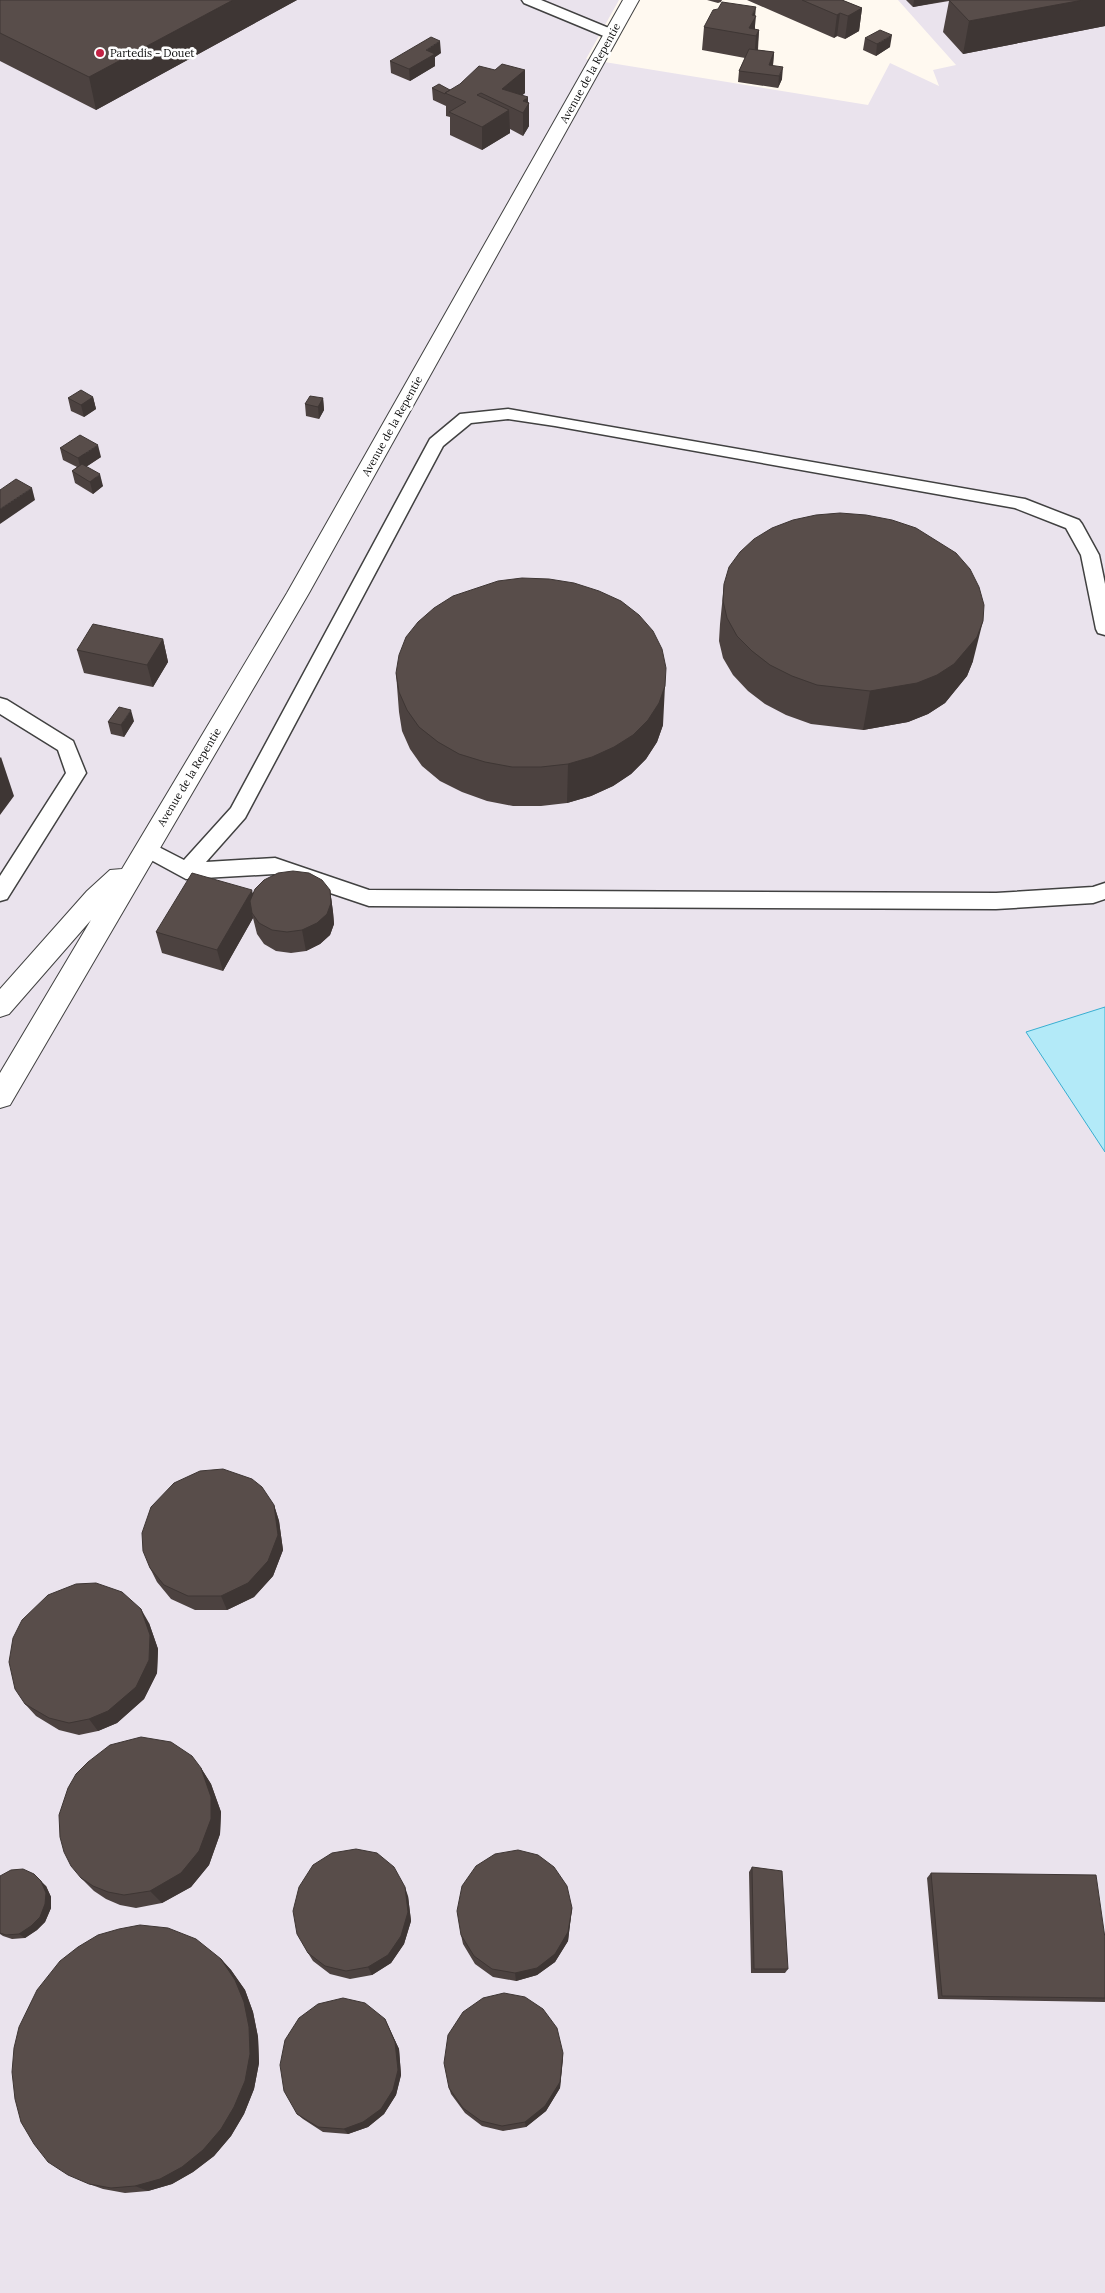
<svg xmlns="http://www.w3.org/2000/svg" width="1105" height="2293" font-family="Lora,serif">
<rect width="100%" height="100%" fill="#fff9f0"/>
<path fill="#eae3ed" d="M0,0H619L586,59L868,105L890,63L939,86L933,70L956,65L898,0H1105V2293H0Z"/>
<path fill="#b3eaf8" stroke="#38aed1" d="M1105,1007V1152L1026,1032Z"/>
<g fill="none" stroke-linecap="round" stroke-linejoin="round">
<g stroke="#414141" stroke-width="3">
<path id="service" d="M522,0H541L616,31L618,34L611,38L606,37L524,3Z
M508,409L1025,499L1079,520L1082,524L1099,555L1105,584V635L1098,633L1096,629L1081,555L1066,528L1015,508L555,426L508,419L471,423L443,446L245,818L206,862L275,858L369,890L996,893L1093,887L1105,883V899L1093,903L996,909L369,906L274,874L186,879L140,854L137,849L140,844L147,841L184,860L231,808L430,439L460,414Z
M0,698L7,700L73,741L86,773L7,899L0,901V876L66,773L58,750L0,714Z"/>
</g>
<g stroke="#414141" stroke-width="2">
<path id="minor" d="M623,0H639L309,593L10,1105L0,1108V1073L91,920L9,1014L0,1017V989L87,891L110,870L122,869L287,593Z"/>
</g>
<use href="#service" fill="#fff" fill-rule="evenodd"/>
<use href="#minor" fill="#fff" fill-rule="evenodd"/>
</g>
<path fill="#4c4240" d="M0,0H297L96,110L0,61Z
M707,0H722L721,2L718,3Z
M747,0H842L862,8L859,31L845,39L837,36L834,38Z
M906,0H1105V26L963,54L943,32L949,1L913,7Z
M755,16V30H759L758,50L774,52L773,66L782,79L778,88L738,82L739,71L745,58L702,50L704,27Z
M865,38L890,47L876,56L863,50Z
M441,53L435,57V66L410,81L391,73L390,61Z
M495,70H525V93L522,95L528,102L529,103V126L523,136L510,129V133L482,150L450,135V117L446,116V106L433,100L432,88L450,90Z
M93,397L96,409L84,417L71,411L68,398Z
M323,398L324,410L319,419L306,416L305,404Z
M60,448L101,457L86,467L103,486L93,494L75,483L72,471L77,467L63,460Z
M724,584L973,661L967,676L945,703L928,714L908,722L863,730L811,724L786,715L765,704L748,691L733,675L723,658L719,641L720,624Z
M163,639L168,662L153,687L84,673L77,650Z
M396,673L663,725L657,742L646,759L631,774L613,786L591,796L567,803L541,806H513L487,801L462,792L440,781L422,766L410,749L402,731L399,712Z
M134,721L124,737L111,734L108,722Z
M330,890L333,912L334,924L330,935L320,944L306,951L291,953L276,951L264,944L257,934L253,918L223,971L162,953L156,932L253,893Z
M274,1505L279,1521L283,1550L273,1576L254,1597L227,1610H195L171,1599L157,1582L150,1568Z
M149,1623L158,1649L157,1673L144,1699L117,1723L98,1731L79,1735L59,1730L36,1716L25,1704Z
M201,1768L211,1784L221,1812L220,1834L209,1865L191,1887L162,1903L136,1908L120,1905L106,1899L94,1891L81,1878Z
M752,1867L788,1969L785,1973H751L749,1872Z
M931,1873L1105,1938V2002L938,1999L927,1878Z
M0,1876L46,1886L51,1897V1908L45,1922L37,1930L25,1938L12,1939L3,1936L0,1934Z
M408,1896L411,1921L404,1944L391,1963L372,1975L350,1979L330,1974L313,1961L308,1953Z
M572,1908L571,1916L568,1941L555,1962L537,1975L516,1981L493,1977L475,1964L463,1944L461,1935Z
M221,1959L231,1970L245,1990L253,2012L258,2037L259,2063L254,2089L244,2114L231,2136L214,2156L193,2172L172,2184L148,2191L125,2193L103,2189L89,2184Z
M388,2026L399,2049L401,2075L396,2095L384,2114L368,2127L348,2134L323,2132L303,2119L297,2114Z
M563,2059L560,2088L546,2111L526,2127L503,2131L482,2126L465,2113L451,2094L449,2088Z"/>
<path fill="#3e3634" d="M233,0H297L96,110L89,77Z
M914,0H949L913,7Z
M1083,0H1105V26L963,54L969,21Z
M756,7L755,18L756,16L754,36L749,28L752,15Z
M862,8L859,31L845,39L848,16Z
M840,13L837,36L834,38L837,15Z
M759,30L757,53L754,59L756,36Z
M892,35L890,47L876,56L877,44Z
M440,41L441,53L435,57V66L410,81L409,69L426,50Z
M774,52L773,64L769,75V65Z
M783,67L782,79L778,88L779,76Z
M525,70V93L510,106L502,89Z
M528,97V105L529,103V126L523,136V101Z
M509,110L510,133L482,150V127Z
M93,397L96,409L84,417L81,405Z
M323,398L324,410L319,419L318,407Z
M98,445L101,457L81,470L78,458Z
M100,474L103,486L93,494L90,482Z
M32,488L35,500L0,524V509Z
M983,621L973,661L967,676L945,703L928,714L908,722L863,730L870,691Z
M163,639L168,662L153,687L147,665Z
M665,686L663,725L657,742L646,759L631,774L613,786L591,796L567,803L568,764Z
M131,710L134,721L124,737L121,725Z
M1,757L14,796L0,815V758Z
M252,890L257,911L252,913L253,918L223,971L217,950Z
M330,890L333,912L334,924L330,935L320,944L306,951L302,930Z
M274,1505L279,1521L283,1550L273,1576L254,1597L227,1610L221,1596Z
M141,1609L149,1623L158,1649L157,1673L144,1699L117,1723L98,1731L89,1719Z
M201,1768L211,1784L221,1812L220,1834L209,1865L191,1887L162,1903L150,1891Z
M34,1874L46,1886L51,1897V1908L45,1922L37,1930L25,1938L19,1934Z
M405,1887L408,1896L411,1921L404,1944L391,1963L372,1975L368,1967Z
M572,1908L571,1916L568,1941L555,1962L537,1975L516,1981L515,1973Z
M221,1959L231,1970L245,1990L253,2012L258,2037L259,2063L254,2089L244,2114L231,2136L214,2156L193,2172L172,2184L148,2191L135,2186Z
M385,2019L399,2049L401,2075L396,2095L384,2114L368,2127L348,2134L344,2129Z
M563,2053L560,2088L546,2111L526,2127L525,2122Z"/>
<path fill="#584d4a" stroke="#3e3634" d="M0,0H233L89,77L0,33Z
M802,0H842L862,8L848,16L840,13L837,15Z
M949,0H1083L969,21Z
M722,2L756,7L752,15L756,16L749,28L759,30L756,36L704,27L713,10L718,9Z
M880,30L892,35L877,44L865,38Z
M431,37L440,41L426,50L435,54L409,69L390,61Z
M749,49L774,52L769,65L783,67L779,76L739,71Z
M502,64L525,70L502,89L528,97L523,101L529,103L523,113L481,93L477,95L509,110L482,127L449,112L466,102L445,93L460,84L479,66L495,70Z
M439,84L450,90L445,93V94L432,88Z
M81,390L93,397L81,405L68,398Z
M310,396L323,398L318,407L305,404Z
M80,435L98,445L78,458L60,448Z
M82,464L100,474L90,482L72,471Z
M16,479L32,488L0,509V490Z
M840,513L866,515L892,520L916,528L956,553L970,569L979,587L984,605L983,621L977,637L954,664L937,675L917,683L870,691L817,685L792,676L770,665L752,651L737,636L727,618L723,601L724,584L729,567L740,552L754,539L772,528L793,520L816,515Z
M522,578L549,579L574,583L599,591L621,601L639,615L653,631L662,649L666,668L665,686L659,703L648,720L633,735L614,747L592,757L568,764L541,767H512L485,762L459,754L438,742L419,727L407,710L399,692L396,673L399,655L406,637L418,622L434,608L453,596L498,581Z
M93,624L163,639L147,665L77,650Z
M119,707L131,710L121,725L108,722Z
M293,871L309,873L322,880L330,890L331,903L327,914L317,923L302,930L287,932L272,930L259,923L252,913L250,901L255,889L264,880L278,873Z
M192,873L252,890L217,950L156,932Z
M223,1469L252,1479L262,1487L274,1505L278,1535L268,1561L248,1583L221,1596H188L164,1585L150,1568L143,1551L142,1533L151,1507L174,1483L200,1471Z
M96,1583L122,1592L141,1609L150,1635L149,1660L136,1687L108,1711L89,1719L69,1723L49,1718L25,1704L15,1689L9,1662L13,1638L22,1620L48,1595L76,1584Z
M141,1737L171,1742L192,1756L201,1768L211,1797V1819L199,1851L181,1873L150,1891L124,1895L108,1892L93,1886L81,1878L71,1866L64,1852L60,1837L59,1815L68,1788L76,1774L88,1762L110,1745Z
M356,1849L377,1853L394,1867L405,1887L408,1912L401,1936L388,1955L368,1967L346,1971L325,1966L308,1953L297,1934L293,1911L299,1887L313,1865L332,1853Z
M518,1850L538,1855L554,1867L567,1886L572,1908L568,1932L555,1954L537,1968L515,1973L492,1969L474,1956L461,1935L457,1911L462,1886L476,1866L495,1854Z
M752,1867L782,1871L788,1969H754Z
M23,1869L34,1874L41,1881L46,1893L45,1904L40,1917L31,1926L19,1934L6,1935L0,1933V1876L11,1870Z
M931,1873L1096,1875L1105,1938V1998L942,1996Z
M140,1925L168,1928L196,1939L221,1959L235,1980L244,2002L249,2027L250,2054L245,2081L234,2107L221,2129L203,2150L182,2167L160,2179L135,2186L111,2188L89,2184L68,2175L48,2162L34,2144L21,2122L15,2099L12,2072L14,2048L19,2027L37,1990L60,1961L78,1947L98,1935L119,1929Z
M504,1993L525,1997L543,2009L557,2028L563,2053L560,2082L545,2106L525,2122L502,2126L481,2121L463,2108L449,2088L444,2063L448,2035L463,2012L483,1998Z
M343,1998L365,2003L385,2019L395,2042L398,2070L393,2090L381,2109L363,2122L344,2129L318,2127L297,2114L284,2091L280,2065L285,2040L299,2018L318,2004Z"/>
<circle fill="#c32244" stroke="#fff" stroke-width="2" cx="100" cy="53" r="5"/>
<g text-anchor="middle" stroke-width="5" stroke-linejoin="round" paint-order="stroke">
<g font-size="11" fill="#0e0e0e" stroke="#fff" text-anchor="start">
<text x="110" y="57">Partedis - Douet</text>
</g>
<g font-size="11" fill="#0e0e0e" stroke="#fff">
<text transform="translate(590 73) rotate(-61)" y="4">Avenue de la Repentie</text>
<text transform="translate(392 426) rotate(-61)" y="4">Avenue de la Repentie</text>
<text transform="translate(189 777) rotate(-59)" y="4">Avenue de la Repentie</text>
</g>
</g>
</svg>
